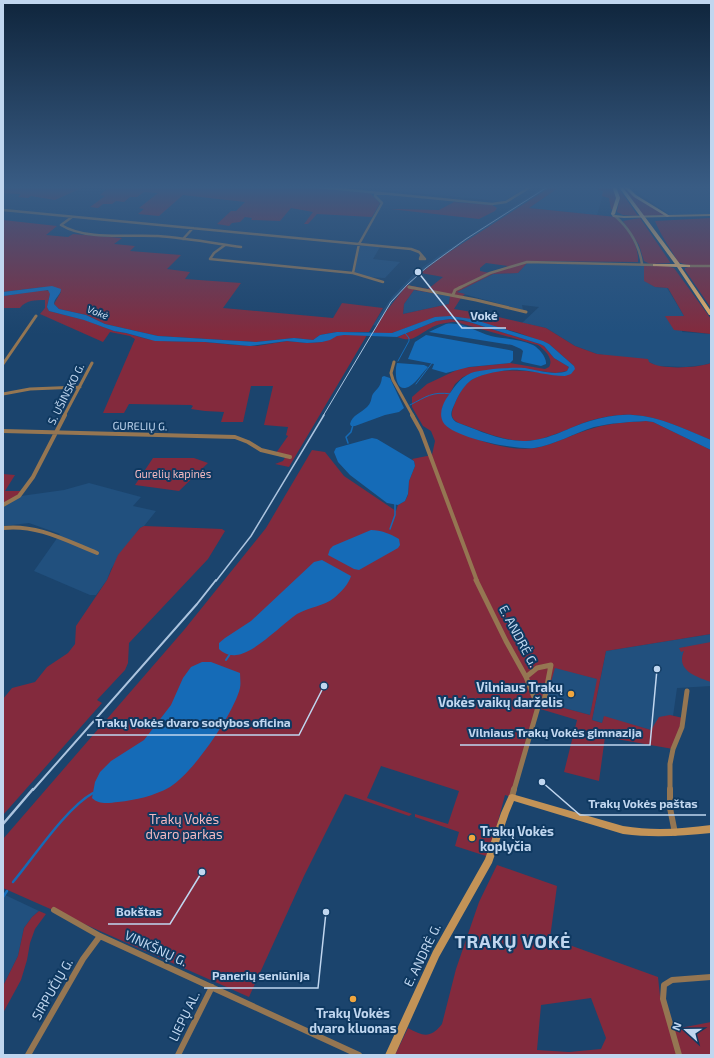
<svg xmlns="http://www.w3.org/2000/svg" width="714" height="1058" font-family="'Exo 2',sans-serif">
<rect width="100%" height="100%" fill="#1b446d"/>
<path fill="#21507e" d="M341,186H529L506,200L500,201Z
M545,186H552L431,265L401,292L384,314L377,326L373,325L392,297L416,272L437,257Z
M561,186H599L598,190L604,191L597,215L529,208Z
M633,186H711V214L670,215L641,195Z
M362,245L380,247L373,259L400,262L385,278L367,277L354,273L360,246Z
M527,263L644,266L645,281L655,287L667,288L684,316L682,332L711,334V363L704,365L686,367L657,366L649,362L597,354L575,346L546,328L522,323L539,307L522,305L523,310L456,292L493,274L518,273Z
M414,290L450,296L449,304L403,314L404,304Z
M89,483L141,497L133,506L156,511L144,526L140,528L111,569L107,580L96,595H90L34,571L60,534L29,523L3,526V506L21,496L64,490Z
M711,634V686L677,688L673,716L670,715L651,730L604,717L602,723L592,720L606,651Z
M554,667L598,679L590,715L545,703Z
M3,894L39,911L32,917L24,928L18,956L3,986Z"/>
<path fill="#832a3d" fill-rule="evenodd" d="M3,186H86L55,200L31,196L28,198L18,197L21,194L3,193Z
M89,186H300L370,193L380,203L372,217L317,214L308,224H304L313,212L291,208L280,221L251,220L252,218L245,217L240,222L232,223L229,226L217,224L231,211H236L245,202L183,195L159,216L138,214L144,209L139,208L158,193L144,192L137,197H130L124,202L116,201L112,204H103L98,208L90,207L105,196L100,195L107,189Z
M552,186H561L529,208L616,217C628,229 639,245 638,262L529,261L518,273L493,274L457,292L465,294L461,298L454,309L490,315L546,328L575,346L597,354L648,359L649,362C661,370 697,368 711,363V440C686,430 661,417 634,415C620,414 602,417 589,421C568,428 548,440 526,441C505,441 486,433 467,426C453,421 448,419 455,403C458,396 463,386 470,381C495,364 537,372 565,376L574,366L549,344L516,332L458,317H436L401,330L392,333H373L384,314L407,285L428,289L443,277L421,273L443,256ZM486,263L508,266L490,273L480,271V268ZM414,290L450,296L449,304L403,314L404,304Z
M599,186H613L616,196L613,210L611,209L609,198L602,196L603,191L598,190Z
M622,186H624L629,191L664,215L644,216Z
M618,190H620L638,216L623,215L617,212L619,201Z
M454,202L492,205L497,208L495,211L479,219L390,209L439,210Z
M640,218L670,262V263L650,264L644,261L639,245L623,221Z
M711,218V265H687L678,262C671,249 661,236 655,221Z
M3,220L57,226L46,235L68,237L73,234L122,238L114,244L135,246L130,251L181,255L167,269L190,272L185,279L241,283L223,308L333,318L342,303L383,308L369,332H337L320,335L313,340L294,338L256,342L158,336L105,324L86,315L59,309L54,304L61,292L44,287L3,292Z
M644,266H667L674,268L711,319V334L674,330L665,316H684L668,288L655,287L644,281Z
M689,267H711V308L685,270V268Z
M44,290L50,291V294L47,307L49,311L85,320L114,331L126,333L147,339L162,341L205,342L235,345L257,346L287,341L307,343L322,342L339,335H367L289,467L275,464L283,461L286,456L276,453L288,436L286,435L288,427L264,425L273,386H251L243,422H221L224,412L205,411L191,409L193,406L191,405L129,404L124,413H103L135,339L130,336L110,332L103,342L40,314L45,308V300C35,300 26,300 20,308H3V296Z
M450,319L469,322L540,344L544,346L554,358L569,367L567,371L556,373L514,368L475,372L463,377L455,384L442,408L449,428C474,439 507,452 535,448C556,444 574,433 594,428C610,423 629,422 646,421L653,422L711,450V634L606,651L592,720L602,723L604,716L651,730L659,717L670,715L683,718L673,749L605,737L599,781L564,772L577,720L537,708L512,797L505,795L492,844L486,856L455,846L459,832L415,817V814L448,824L459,791L381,766L367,798L412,814L409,816L345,794L304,876L249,997L3,888V839L184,630L266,528L312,450L325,452L344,476L396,511L398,505L405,501L408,495L409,481L415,466L414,461L412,459L432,455L435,441L431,431L423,426L412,407V397L427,384L461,368L510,363L545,369L549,367C554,359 545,350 538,345L456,322C447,322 437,324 429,329C416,336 413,343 397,337L436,321ZM555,668L597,679L590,715L545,703Z
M153,458H194L208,463L179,491L135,485Z
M3,474L15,475L5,491H21L18,495L3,504Z
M144,526L222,529L225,531L208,559L129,643L128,663L125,670L97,700L102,703L3,815V699L12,688L35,682L47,667L68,653L75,644L76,626L107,580L118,555L140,528Z
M711,642V682C698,677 675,671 684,651L681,652L679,648Z
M497,865L557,886L550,938L658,977L660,996L670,1030L711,1022V1055H395L408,1028C423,1036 430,1039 442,1024L456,969L479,902ZM591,998L606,1038L601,1049L569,1052L537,1050L541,1005Z
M39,911L46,914L35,929L30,943L27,960L21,980L3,1013V986L18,956L24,928L32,917Z"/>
<path fill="#156bb7" d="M52,286L61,289C61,295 54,298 54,304L59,309L86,315L105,324L158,336L256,342L294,338L313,340L320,335L337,332L392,333L435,317L450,316L472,319L543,341L549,344L574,366L575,369L571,374L565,376C549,376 534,371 519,370C507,369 478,374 469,382C463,387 458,396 455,403C452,410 448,416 456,422C478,430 502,442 526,441C550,440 569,427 590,421C604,417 619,414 633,415C660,416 686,430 711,440V450L653,422L646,421C629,422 611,423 594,427C574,433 555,445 534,448C516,450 452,438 443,422C439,414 442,406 446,399C453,389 459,378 471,373C481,369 513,367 525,368C538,370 554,376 567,371L569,367L554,358L544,346L540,344L463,320L450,319L436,321L397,337L344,335L337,336L330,340L322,342L307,343L287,341L250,346L205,342L155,341L126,333L114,331L84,320L49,311L47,307L50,294L48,290L3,296V292Z
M446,324C462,321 476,332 491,336C504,339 520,339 533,345C539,348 547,358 546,364L541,366L523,362L521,361L523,351L521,349L512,345L429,332Z
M426,335L509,350L513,351V360L510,363L469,367L446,373L432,369L434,364L408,359L415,342Z
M397,363L424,365L428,367C422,373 417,382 410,386C396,395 394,373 397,363Z
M384,376L390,378L404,408L399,412L385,415L355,426H351L350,424C352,415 361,413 367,407C371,403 371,400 372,396C374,390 381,389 382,377Z
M372,438L377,439L414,461L415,466L409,481L408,494L405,501L398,505L387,503L350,475L338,462L334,452L336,448Z
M371,530C381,530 391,534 399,539L400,545L398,548L359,570L354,569L328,555L330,549L333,546Z
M322,560L351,576C349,584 340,593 334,598C324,606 309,607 297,614C281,625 255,653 236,655C230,656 223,653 219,649V643L225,638L251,621L314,562Z
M202,662H211L240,673C240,678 241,683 240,688C234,713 193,773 170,787C154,796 136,800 118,802C109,803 99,805 92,798L95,782L100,772L111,761L144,740L171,705L183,678L191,667Z"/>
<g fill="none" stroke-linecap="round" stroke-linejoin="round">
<path stroke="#156bb7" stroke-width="1" d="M398,361L409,341V338L405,333
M416,384L432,363
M410,405C426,397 432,391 451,394"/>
<path stroke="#156bb7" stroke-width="1.5" d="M348,443L346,437L351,432L353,425
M390,529L395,515V504"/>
<path stroke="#156bb7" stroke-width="2" d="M226,660L230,654"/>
<path stroke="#156bb7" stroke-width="2.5" d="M13,882C34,857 66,808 93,793
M3,897L7,891"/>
<path stroke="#957652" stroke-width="2.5" d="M308,186L492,204L506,202L532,186
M3,210L411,249L419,252L425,259H420L421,256
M615,216C630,229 639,244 642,264
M72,217L61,225C87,241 129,234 158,236C186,238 213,243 241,247
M183,239L193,228
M225,245L214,253L210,259L353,273L383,282
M688,266H711
M353,273L359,244L382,203L375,196L376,193
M409,287L412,288
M459,288L490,273L527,262L655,265"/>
<path stroke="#957652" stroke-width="3" d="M409,287L476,300L526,312
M453,295L455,290L461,287
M394,362L391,373L393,380L413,416
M3,364L36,316
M3,394L30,389L80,387
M64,416L92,363"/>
<path stroke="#957652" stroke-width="4" d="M412,415L421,431L477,581
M3,431L235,437L248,442L261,450L290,457
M3,505L19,496L33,477L65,415
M3,528C37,524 67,541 97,553"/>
<path stroke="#957652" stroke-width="5" d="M476,580L506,641L526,677L538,707L514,790
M526,677L537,668L551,665L544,701L538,707
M670,790V764L673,749L682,727L687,691"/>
<path stroke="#957652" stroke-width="6" d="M670,789V808L675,833
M512,797L514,789
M54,910L100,936L359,1055
M28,1055L83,959L100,936
M178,1055L212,987
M679,1055L663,999L664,985L672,980L711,977"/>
<path fill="#c39357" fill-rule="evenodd" d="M613,213L615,215L624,216L711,214V216L624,218L613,217L611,214Z
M512,794L623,826C653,831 681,829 711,825V833C681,836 653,838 623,834L514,801L509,813L492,863L439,957L395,1055H385L433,951L485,859L501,813L509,795Z"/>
<path fill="#f0b468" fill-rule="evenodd" d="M612,186H616L620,198L615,214L613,215L611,214L616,198Z
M618,186H622L680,264L690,265V267H681L711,311V315H709L677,267L653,266V264H675Z
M623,186H627L636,195L670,216L667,217L634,197Z"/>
<path stroke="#acc4df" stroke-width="1" d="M323,416L391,302L408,284L426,268L466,239L549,186"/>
<path stroke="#acc4df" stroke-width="1.5" d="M216,581L251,536L324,415"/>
<path stroke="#acc4df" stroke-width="2" d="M33,790L197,604L216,580"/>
<path stroke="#acc4df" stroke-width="2.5" d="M3,824L33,789"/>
</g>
<linearGradient id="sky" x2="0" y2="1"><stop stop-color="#0f253c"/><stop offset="0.56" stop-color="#395c84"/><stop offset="1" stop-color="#395c84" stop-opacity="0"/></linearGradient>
<rect width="714" height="334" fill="url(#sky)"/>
<g fill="#f0a63f" stroke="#0f3961" stroke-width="1.5">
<circle cx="571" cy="694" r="4"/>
<circle cx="472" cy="838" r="4"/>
<circle cx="353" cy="999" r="4"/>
</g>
<g text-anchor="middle" stroke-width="4" stroke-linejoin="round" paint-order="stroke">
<g font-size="10" font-style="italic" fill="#cbdef2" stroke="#0f3961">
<text transform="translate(98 312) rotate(20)" y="4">Vokė</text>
</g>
<g font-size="11" fill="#c0d6ef" stroke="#0f3961">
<text transform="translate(66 394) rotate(-63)" y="4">S. UŠINSKO G.</text>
<text transform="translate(140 426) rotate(1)" y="4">GURELIŲ G.</text>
</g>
<g font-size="11" fill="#f3b8bf" stroke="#0f3961">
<text x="173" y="478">Gurelių kapinės</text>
</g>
<g font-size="13" fill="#c0d6ef" stroke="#0f3961">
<text transform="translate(519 636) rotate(62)" y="5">E. ANDRĖ G.</text>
<text transform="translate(156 948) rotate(25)" y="5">VINKŠNŲ G.</text>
<text transform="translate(422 955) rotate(-64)" y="5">E. ANDRĖ G.</text>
<text transform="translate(52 989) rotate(-60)" y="5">SIRPUČIŲ G.</text>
<text transform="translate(184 1016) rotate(-64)" y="5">LIEPŲ AL.</text>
</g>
<g font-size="13" font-weight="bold" fill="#c0d6ef" stroke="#0f3961" text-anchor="end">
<text x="563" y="692">Vilniaus Trakų<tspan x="563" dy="15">Vokės vaikų darželis</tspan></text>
<text x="480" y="836" text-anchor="start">Trakų Vokės<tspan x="480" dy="15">koplyčia</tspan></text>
<text x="353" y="1018" text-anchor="middle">Trakų Vokės<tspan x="353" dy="15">dvaro kluonas</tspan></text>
</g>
<g font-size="13" fill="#f3b8bf" stroke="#0f3961">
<text x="184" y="824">Trakų Vokės<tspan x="184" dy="15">dvaro parkas</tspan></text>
</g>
<g font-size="18" font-weight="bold" letter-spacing="1" fill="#c0d6ef" stroke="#0f3961">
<text x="513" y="948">TRAKŲ VOKĖ</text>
</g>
</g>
<path fill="none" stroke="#c0d6ef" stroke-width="1.5" d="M418 272L462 328H506M324 686L299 735H87M657 669L650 745H460M542 782L580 815H706M202 872L170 924H108M326 912L318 988H204"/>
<g fill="#c0d6ef" stroke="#0f3961" stroke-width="1.5">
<circle cx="418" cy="272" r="4"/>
<circle cx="324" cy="686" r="4"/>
<circle cx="657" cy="669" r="4"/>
<circle cx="542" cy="782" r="4"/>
<circle cx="202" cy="872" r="4"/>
<circle cx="326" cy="912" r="4"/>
</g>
<g font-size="12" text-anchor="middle" font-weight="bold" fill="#c0d6ef" stroke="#0f3961" stroke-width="4" stroke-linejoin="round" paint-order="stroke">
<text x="484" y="320">Vokė</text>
<text x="193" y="727">Trakų Vokės dvaro sodybos oficina</text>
<text x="555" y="737">Vilniaus Trakų Vokės gimnazija</text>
<text x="643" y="808">Trakų Vokės paštas</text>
<text x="139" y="916">Bokštas</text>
<text x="261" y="980">Panerių seniūnija</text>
</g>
<rect width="714" height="1058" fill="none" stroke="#c0d6ef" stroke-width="8"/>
<g transform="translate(686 1030) rotate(291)" stroke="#0f3961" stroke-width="3" paint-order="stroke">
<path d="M0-3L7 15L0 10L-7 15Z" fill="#c0d6ef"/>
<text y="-6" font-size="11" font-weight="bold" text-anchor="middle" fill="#c0d6ef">N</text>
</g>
</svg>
